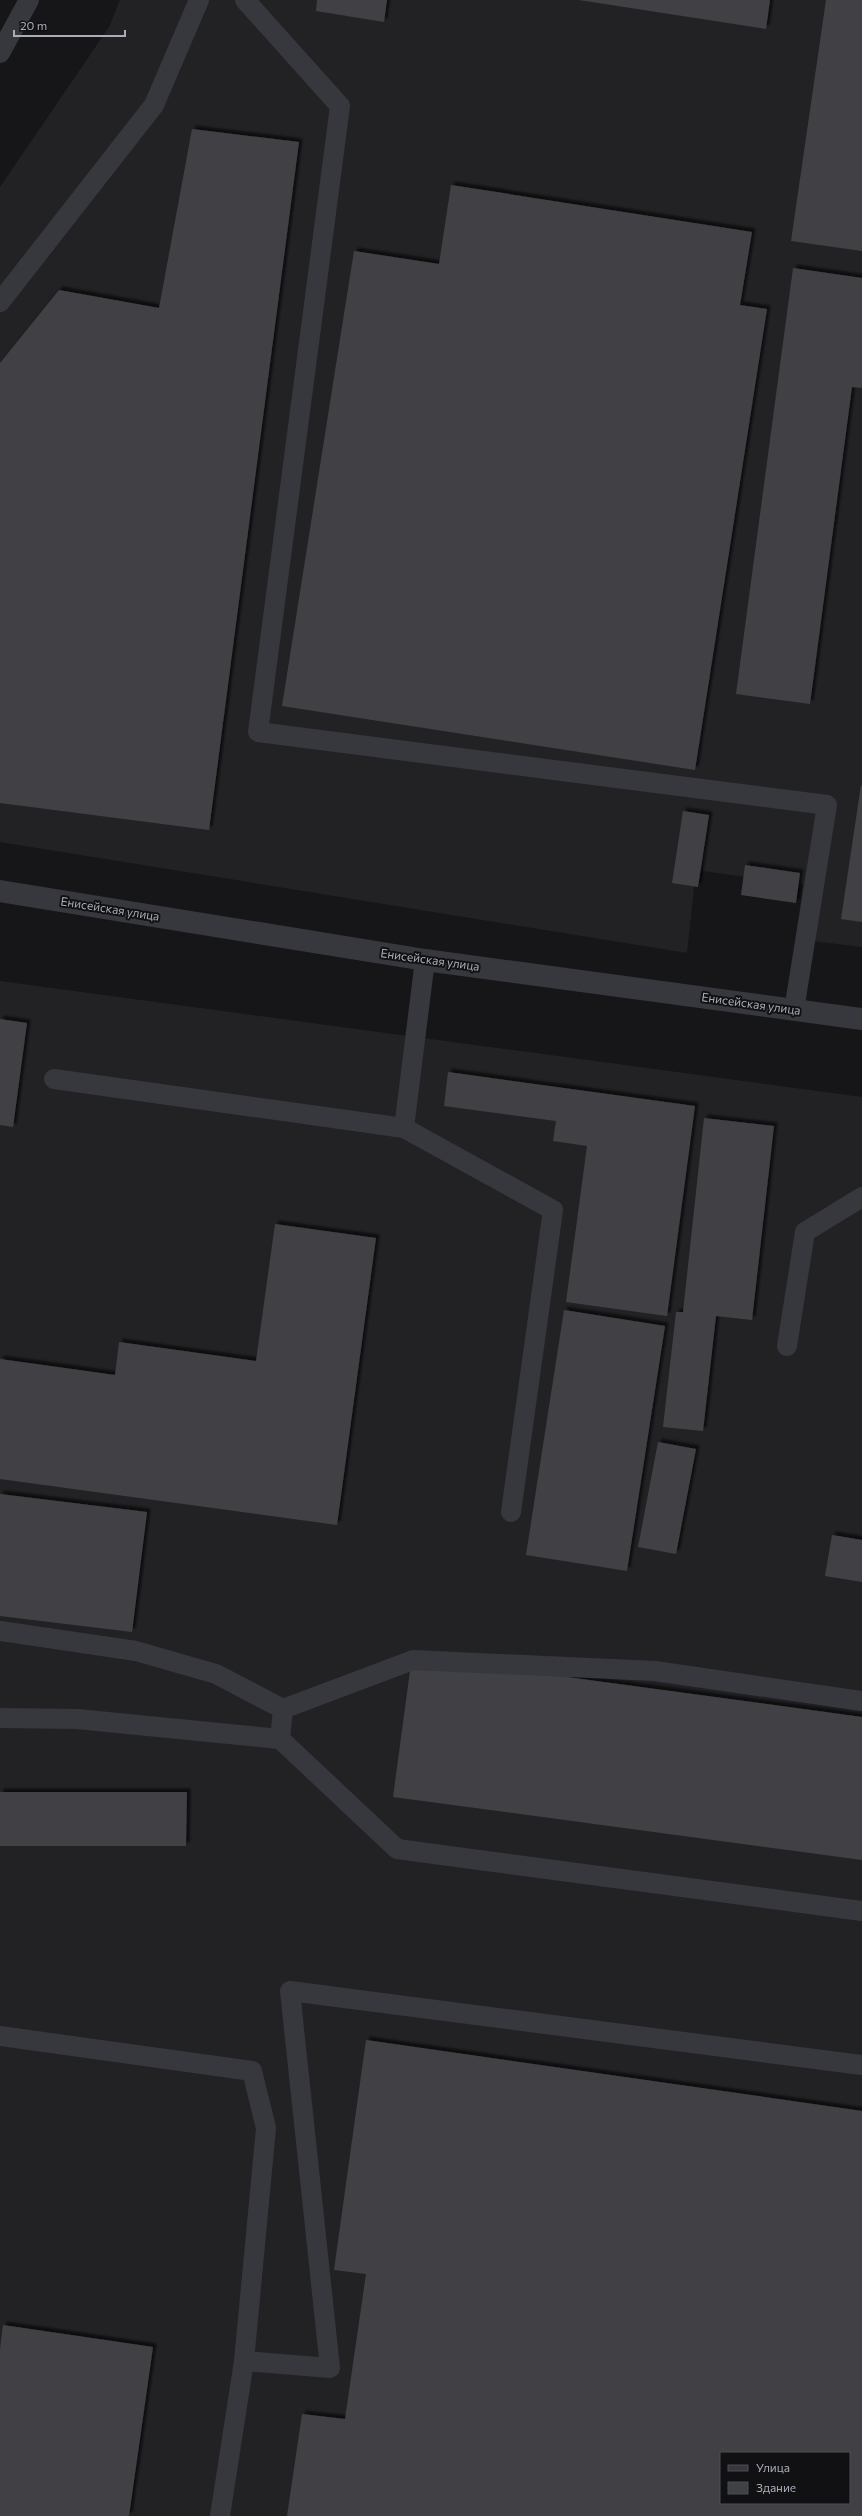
<svg xmlns="http://www.w3.org/2000/svg" width="862" height="2516" font-family="Commissioner,sans-serif">
<defs>
<filter id="shadow"><feDropShadow dx="3.5" dy="-3.5" stdDeviation="1" flood-color="#0009"/></filter>
</defs>
<rect width="100%" height="100%" fill="#161618"/>
<path fill="#222225" fill-rule="evenodd" d="M120,0H862V947L796,939L803,885L696,870L687,953L0,842V187L109,27Z
M0,981L862,1097V2516H0ZM721,2453H849V2503H721Z"/>
<path fill="#404145" fill-rule="evenodd" filter="url(#shadow)" d="M317,0H387L384,22L316,11Z
M579,0H770L766,29Z
M826,0H862V251L791,241Z
M192,129L299,142L209,830L0,803V363L59,290L159,308Z
M451,185L752,232L740,305L767,309L695,770L282,706L354,251L439,264Z
M793,268L862,278V388L852,387L810,704L736,694Z
M861,785L862,786V922L841,919Z
M683,811L709,815L698,887L672,883Z
M745,865L800,873L796,903L741,895Z
M0,1019L27,1023L13,1127L0,1125Z
M448,1072L695,1106L667,1316L566,1302L587,1146L553,1141L556,1121L444,1106Z
M704,1118L774,1126L752,1320L716,1316L703,1431L663,1427L676,1312H683Z
M275,1224L376,1238L337,1525L0,1479V1359L115,1375L119,1342L256,1361Z
M564,1310L665,1326L627,1571L526,1555Z
M658,1442L696,1449L676,1554L638,1547Z
M0,1494L147,1512L132,1632L0,1616Z
M832,1535L862,1540V1582L825,1576Z
M412,1656L862,1717V1860L393,1797Z
M0,1792H187L186,1846H0Z
M366,2040L862,2111V2516H287L302,2414L345,2419L366,2274L334,2270ZM721,2453H849V2503H721Z
M3,2325L153,2347L129,2516H0V2349Z"/>
<g fill="none" stroke-linecap="round" stroke-linejoin="round">
<path stroke="#37383d" stroke-width="20" d="M245,0L340,106L258,732L827,805L794,1010
M0,53L29,0
M0,302L154,105L199,0
M425,960L404,1128L553,1210L511,1512
M54,1079L404,1128
M787,1346L805,1232L862,1197
M0,1631L136,1651L216,1674L283,1709L280,1739L397,1849L862,1911
M283,1709L413,1660L655,1671L862,1701
M0,1718L77,1719L280,1739
M0,2036L252,2071L266,2128L244,2361L220,2516
M244,2361L330,2368L290,1991L862,2065"/>
<path stroke="#37383d" stroke-width="22" d="M0,891L425,960L862,1019"/>
</g>
<g text-anchor="middle" stroke-width="4" stroke-linejoin="round" paint-order="stroke">
<g font-size="12" fill="#a8adb8" stroke="#111113">
<text transform="translate(110 909) rotate(9)" y="4">Енисейская улица</text>
<text transform="translate(430 960) rotate(8)" y="4">Енисейская улица</text>
<text transform="translate(751 1004) rotate(8)" y="4">Енисейская улица</text>
</g>
</g>
<rect x="720" y="2452" width="130" height="52" fill="#111113" stroke="#4d4f55"/>
<rect x="728" y="2465" width="20" height="6" fill="#37383d" stroke="#4d4f55"/>
<text x="756" y="2472" font-size="12" fill="#a8adb8">Улица</text>
<rect x="728" y="2482" width="20" height="12" fill="#404145" stroke="#4d4f55"/>
<text x="756" y="2492" font-size="12" fill="#a8adb8">Здание</text>
<path d="M14 30v6h111v-6" fill="none" stroke="#a8adb8" stroke-width="2"/>
<text x="20" y="30" font-size="12" fill="#a8adb8" stroke="#111113" stroke-width="3" paint-order="stroke">20 m</text>
</svg>
